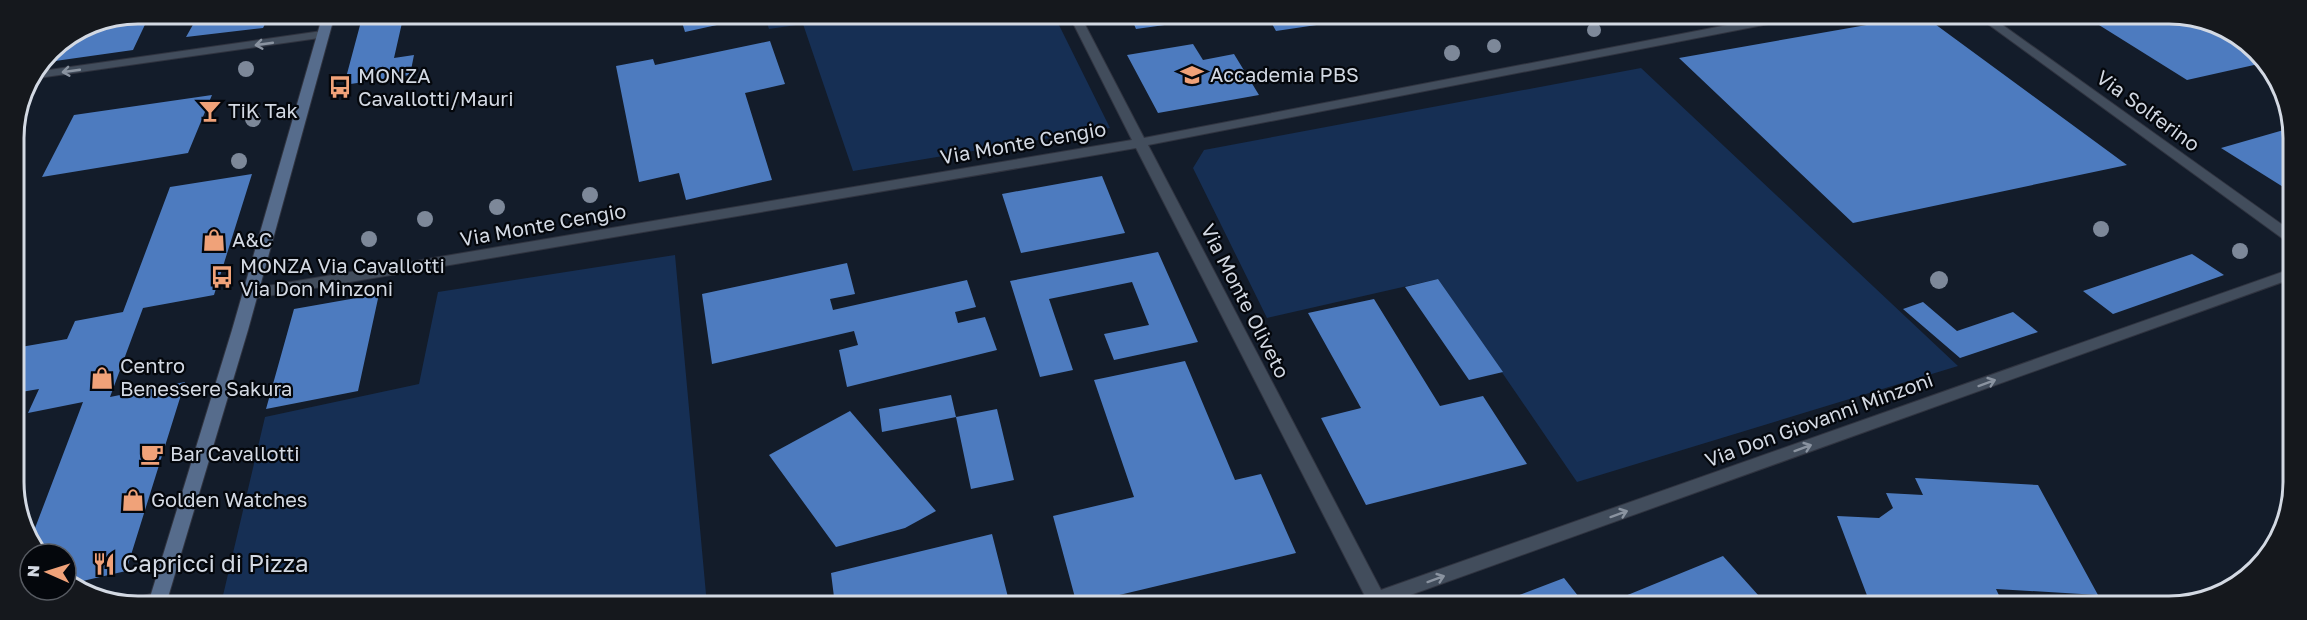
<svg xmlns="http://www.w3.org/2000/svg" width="2307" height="620" font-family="'Golos Text',sans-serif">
<rect width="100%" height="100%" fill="#131c2a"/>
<path fill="#162f54" d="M764,14L1054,15L1110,128L853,171L803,24L769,29Z
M1641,68L1958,366L1577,482L1438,279L1267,318L1193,168L1204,150Z
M675,255L707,605L221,604L265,417L419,384L438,292Z"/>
<path fill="#4d7bbf" d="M138,14H150L133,50L41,63L50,50L91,23Z
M199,14H270L263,28L186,37Z
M363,14H404L394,58L414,55L410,75L344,85Z
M649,14H723L726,23L685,32L681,19L652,25Z
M1130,15H1182L1186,22L1136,29Z
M1267,15H1377V16L1276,31Z
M1637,15H1693V17L1647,24Z
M1918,16H1924L2127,165L1853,223L1679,58Z
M2109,16H2193L2257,50L2263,63L2187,80L2091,20Z
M770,41L785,84L745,93L772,180L686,200L679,173L639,182L616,66L653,59L655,65Z
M1193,44L1203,60L1234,54L1259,95L1158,113L1127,55Z
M212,95L188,153L42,177L74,115Z
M2291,128V192L2221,148Z
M252,174L214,295L143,308L110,397L185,382L126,571L74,583L66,578V554H41L32,536L83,402L28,413L39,389L15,393V348L67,339L75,321L123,312L170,187Z
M1102,176L1125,233L1021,253L1002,194Z
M1158,252L1198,342L1114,360L1104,334L1149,325L1132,282L1049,299L1073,370L1040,377L1010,281Z
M2192,254L2224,275L2113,314L2083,291Z
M847,263L855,294L830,299L833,310L967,280L976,307L955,312L958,323L985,317L997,350L847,387L839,350L858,345L854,331L712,364L702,294Z
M1438,279L1503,372L1469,380L1405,287Z
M379,294L358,391L266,409L294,309Z
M1374,299L1440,406L1483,396L1527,464L1366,505L1321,418L1361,408L1308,313Z
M1923,302L1957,331L2013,312L2038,332L1960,358L1903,309Z
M1185,361L1235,480L1261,474L1296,553L1077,605L1053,516L1134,497L1094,380Z
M951,395L956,417L882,432L879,409Z
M997,409L1014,480L971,489L956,417Z
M850,411L936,511L905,528L836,547L769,455Z
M1915,478L2038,485L2098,595L1996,589L2004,606H1871L1837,516L1879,518L1893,508L1886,493L1923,495Z
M992,534L1010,605H835L831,573Z
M1723,556L1768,606H1610L1608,603Z
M1564,578L1586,606H1493V605Z"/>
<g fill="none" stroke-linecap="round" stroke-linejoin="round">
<g stroke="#303440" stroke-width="2">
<path id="street" d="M1069,15H1080L1144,138L1779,15L1804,16L1799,18L1148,145L1381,590L2291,269V279L1388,603V605H1352L1354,599L1365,596L1136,148L250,299L243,294L250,289L1132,140Z
M1977,16H1990L2291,231V243L2286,241Z
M322,31L328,35L326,37L31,79L35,72Z
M158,592L165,594L167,600L165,604H134L136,598Z"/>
</g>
<g stroke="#303440" stroke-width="2">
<path id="secondary" d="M323,14H335L248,330L166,604H148L232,330Z"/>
</g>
<use href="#street" fill="#424d5c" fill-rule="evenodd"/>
<use href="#secondary" fill="#566c8c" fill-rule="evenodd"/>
</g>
<g fill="#7d8899">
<circle cx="1594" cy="30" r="7"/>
<circle cx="1494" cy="46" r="7"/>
<circle cx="1452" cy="53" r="8"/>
<circle cx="246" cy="69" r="8"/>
<circle cx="253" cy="119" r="8"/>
<circle cx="239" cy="161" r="8"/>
<circle cx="590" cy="195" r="8"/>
<circle cx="497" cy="207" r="8"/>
<circle cx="425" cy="219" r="8"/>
<circle cx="2101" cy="229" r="8"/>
<circle cx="369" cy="239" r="8"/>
<circle cx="2240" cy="251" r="8"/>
<circle cx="1939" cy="280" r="9"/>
</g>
<defs><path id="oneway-shaft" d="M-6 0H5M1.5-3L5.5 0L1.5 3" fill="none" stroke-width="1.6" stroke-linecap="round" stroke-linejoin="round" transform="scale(1.5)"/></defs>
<g stroke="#8a93a0">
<use href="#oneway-shaft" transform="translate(264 44) rotate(172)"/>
<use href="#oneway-shaft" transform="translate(71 71) rotate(172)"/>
<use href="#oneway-shaft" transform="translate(1987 383) rotate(-20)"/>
<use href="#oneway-shaft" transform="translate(1803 448) rotate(-20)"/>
<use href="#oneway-shaft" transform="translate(1619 514) rotate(-20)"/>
<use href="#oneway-shaft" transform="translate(1436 579) rotate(-20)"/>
</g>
<defs>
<g id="school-bare" transform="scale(1.8)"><path d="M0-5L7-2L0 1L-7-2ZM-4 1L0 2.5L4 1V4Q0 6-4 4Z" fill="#f0a279" stroke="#04070c" stroke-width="2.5" paint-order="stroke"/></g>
<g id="bus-bare" transform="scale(1.8)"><path d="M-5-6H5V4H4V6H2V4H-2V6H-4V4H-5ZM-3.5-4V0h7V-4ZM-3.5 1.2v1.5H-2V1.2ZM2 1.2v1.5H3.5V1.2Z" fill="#f0a279" stroke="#04070c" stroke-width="2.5" paint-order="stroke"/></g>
<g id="bar-bare" transform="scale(1.8)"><path d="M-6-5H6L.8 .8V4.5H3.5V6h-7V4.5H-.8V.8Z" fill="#f0a279" stroke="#04070c" stroke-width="2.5" paint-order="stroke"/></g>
<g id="shop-bare" transform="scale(1.8)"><path d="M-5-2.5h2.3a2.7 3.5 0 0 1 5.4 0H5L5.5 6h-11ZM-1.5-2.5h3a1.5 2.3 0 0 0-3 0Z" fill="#f0a279" stroke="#04070c" stroke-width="2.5" paint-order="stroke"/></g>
<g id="cafe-bare" transform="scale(1.8)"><path d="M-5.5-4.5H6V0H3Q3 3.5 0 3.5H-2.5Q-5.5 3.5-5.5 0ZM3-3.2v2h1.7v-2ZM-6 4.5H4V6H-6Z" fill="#f0a279" stroke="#04070c" stroke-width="2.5" paint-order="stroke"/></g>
<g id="restaurant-bare" transform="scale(1.8)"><path d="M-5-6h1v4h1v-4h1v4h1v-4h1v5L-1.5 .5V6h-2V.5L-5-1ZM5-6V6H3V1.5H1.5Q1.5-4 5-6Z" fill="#f0a279" stroke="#04070c" stroke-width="2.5" paint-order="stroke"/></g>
</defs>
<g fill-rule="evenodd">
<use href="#school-bare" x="1192" y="75"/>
<use href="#bus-bare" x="340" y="87"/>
<use href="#bar-bare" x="210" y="111"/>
<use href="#shop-bare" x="214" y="240"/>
<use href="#bus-bare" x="222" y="277"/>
<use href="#shop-bare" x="102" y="378"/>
<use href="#cafe-bare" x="152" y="454"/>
<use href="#shop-bare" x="133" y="500"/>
<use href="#restaurant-bare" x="104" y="564"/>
</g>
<g text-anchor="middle" stroke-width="4.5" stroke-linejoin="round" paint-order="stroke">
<g font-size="20" fill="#d3d9e3" stroke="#04070c" text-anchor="start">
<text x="1210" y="82">Accademia PBS</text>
<text x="358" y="83">MONZA<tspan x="358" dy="23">Cavallotti/Mauri</tspan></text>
<text x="228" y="118">TiK Tak</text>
<text x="232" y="247">A&amp;C</text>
<text x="240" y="273">MONZA Via Cavallotti<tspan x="240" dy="23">Via Don Minzoni</tspan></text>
<text x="120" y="373">Centro<tspan x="120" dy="23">Benessere Sakura</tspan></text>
<text x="170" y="461">Bar Cavallotti</text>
<text x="151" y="507">Golden Watches</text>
</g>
<g font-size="20" fill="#d3d9e3" stroke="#04070c">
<text transform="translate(2148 111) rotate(36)" y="7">Via Solferino</text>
<text transform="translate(1023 143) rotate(-10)" y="7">Via Monte Cengio</text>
<text transform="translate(543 225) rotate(-10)" y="7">Via Monte Cengio</text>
<text transform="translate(1245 301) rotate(63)" y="7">Via Monte Oliveto</text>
<text transform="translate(1819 420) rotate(-20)" y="7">Via Don Giovanni Minzoni</text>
</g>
<g font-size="24" fill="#d3d9e3" stroke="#04070c" text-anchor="start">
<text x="122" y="572">Capricci di Pizza</text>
</g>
</g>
<path d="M0 0H2307V620H0ZM138 24H2169A114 114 0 0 1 2283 138V482A114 114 0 0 1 2169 596H138A114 114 0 0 1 24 482V138A114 114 0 0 1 138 24Z" fill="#15181d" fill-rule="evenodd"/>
<path fill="none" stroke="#d3d9e3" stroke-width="3" d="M138 24H2169A114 114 0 0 1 2283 138V482A114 114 0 0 1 2169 596H138A114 114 0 0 1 24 482V138A114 114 0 0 1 138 24Z"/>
<g transform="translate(48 572) rotate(273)"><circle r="28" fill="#04070c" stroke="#575b62" stroke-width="1.5"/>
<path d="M0-4.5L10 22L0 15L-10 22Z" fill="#f0a279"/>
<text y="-9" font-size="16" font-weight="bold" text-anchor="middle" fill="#d3d9e3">N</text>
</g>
</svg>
